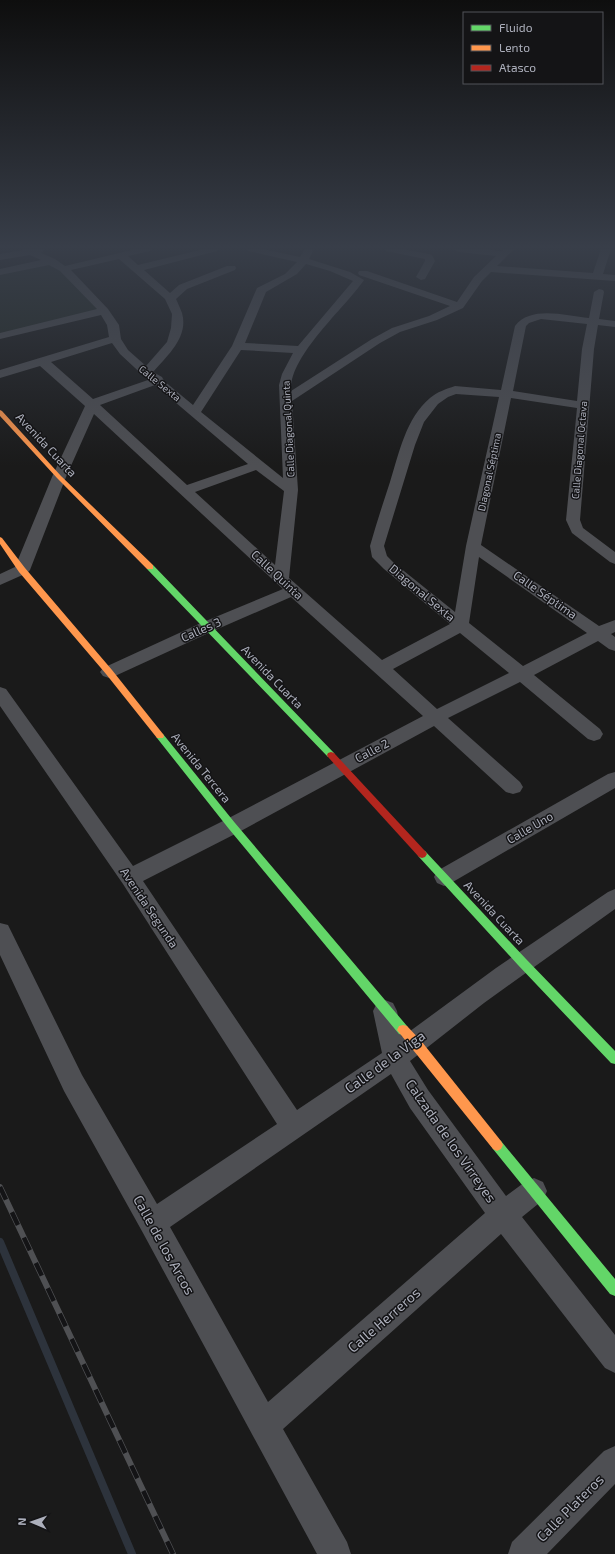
<svg xmlns="http://www.w3.org/2000/svg" width="615" height="1554" font-family="'Exo 2',sans-serif">
<rect width="100%" height="100%" fill="#1a1a1a"/>
<path fill="#222924" d="M53,262L102,310L0,334V272Z"/>
<g fill="none" stroke-linecap="round" stroke-linejoin="round">
<path stroke="#2d333c" stroke-width="8" d="M0,1242L132,1554"/>
<path fill="#4e4f53" fill-rule="evenodd" d="M22,249H44L43,252L41,253L55,259L65,266L136,249H152L150,251L128,256L138,265L204,249H219L217,251L144,270L170,293L179,285L227,266H235L236,268L235,270L187,289L176,299C178,303 180,308 182,313C189,337 167,356 153,372L162,377L164,381L193,405L232,346L257,288L285,274L297,262L248,251L246,249H263L300,257L305,249H311L313,251L309,259L350,272L364,280C344,309 289,356 291,391L372,339L392,328L429,316L450,306L359,275L358,273L359,271H367L457,302L474,277L496,256L459,252L456,251L454,249H482L502,251L504,249H514L497,266L593,273L601,249H611L603,274L615,275V281L491,272L482,281L463,308L437,320L400,332L380,343L292,401L298,490L289,578L382,660L450,624L384,569L372,557L370,546C376,525 383,503 390,482C399,453 406,418 430,398C437,392 446,389 455,386L501,390L515,326C531,305 566,316 589,318L594,292L599,289L603,290L604,292L599,319L615,321V327L598,325L594,349L580,520L583,528L615,552V564L610,562L572,533L566,520L577,408L511,398L481,545L599,626L615,620V632L611,634L615,637V651L609,649L598,641L534,675L600,729L603,734L600,739L594,741L588,739L520,682L448,718L520,782L523,787L520,792L513,794L506,792L434,726L239,832L143,881L297,1110L382,1053L373,1011L377,1003L385,1000L393,1003L397,1011L402,1037L496,968L608,892L615,889V909L484,1003L410,1061L428,1090L506,1196L525,1182L534,1178L543,1182L547,1191L543,1200L522,1217L615,1335V1373L605,1368L501,1234L283,1429L347,1542L351,1554H317L143,1233L64,1091L0,955V923L8,925L82,1075L157,1204L277,1124L123,884L0,706V687L6,689L133,866L225,820L423,716L291,597L213,631L115,676L109,678L103,676L100,672L103,668L201,623L283,589L94,414L66,477L30,570L27,573L0,585V574L15,567L52,477L85,406L40,366L0,378V370L109,337L107,325L101,315L0,339V333L97,309L60,271L49,265L0,275V269L41,260L30,255L0,260V254L23,250ZM119,259L165,299L172,314L171,328L167,342L146,366L128,350L121,339L119,325L108,309L71,270ZM306,264L330,271L353,281L298,346L245,343L266,292L297,274ZM541,319L587,324L582,349L577,401L513,391L526,326L529,323ZM112,343L120,354L148,380L93,399L51,362ZM241,350L293,353L282,374L279,385L283,478L201,412ZM155,385L248,464L187,485L100,405ZM456,394L499,397L466,546L455,612L394,563L387,556L384,546L415,445L424,422L438,404L448,397ZM256,470L284,491L275,565L195,492ZM479,557L587,633L523,666L469,623ZM460,633L509,673L437,709L393,669ZM391,1074L410,1108L485,1213L268,1402L170,1227Z
M384,249H402L429,254L432,255L435,261L425,279L421,280L416,277L425,261V259L386,251Z
M615,772V788L451,883L444,886L437,883L434,877L437,871L608,774Z
M615,1446V1484L547,1554H508L512,1542L604,1451Z"/>
<path fill="#63d668" fill-rule="evenodd" d="M147,565H153L334,753L335,755L334,757H328L147,569Z
M160,733L163,734L235,823L407,1026L409,1030L407,1034L403,1035L399,1034L229,829L157,738L156,736L157,734Z
M422,850L425,851L526,959L615,1051V1064L611,1063L518,965L419,857L417,854L419,851Z
M497,1139L501,1141L615,1279V1296L610,1294L493,1149L491,1145L493,1141Z"/>
<path fill="#ff974d" fill-rule="evenodd" d="M0,410L2,411L61,476L153,565V569H147L57,478L0,416Z
M0,537L2,538L25,568L112,670L163,734L164,736L163,738H157L106,674L19,572L0,544Z
M403,1025L407,1026L422,1042L501,1141L503,1145L501,1149L497,1151L493,1149L397,1030L399,1026Z"/>
<path fill="#b3261e" fill-rule="evenodd" d="M331,752L334,753L425,851L427,854L425,857L422,858L419,857L328,757L327,755L328,753Z"/>
<g stroke="#4f5053" stroke-width="6">
<path id="rail" d="M0,1187L173,1554"/>
</g>
<use href="#rail" stroke="#141416" stroke-width="4.5" stroke-dasharray="14" stroke-linecap="butt"/>
</g>
<linearGradient id="sky" x2="0" y2="1"><stop stop-color="#0e0e0e"/><stop offset="0.53" stop-color="#383e49"/><stop offset="1" stop-color="#383e49" stop-opacity="0"/></linearGradient>
<rect width="615" height="466" fill="url(#sky)"/>
<g text-anchor="middle" stroke-width="3" stroke-linejoin="round" paint-order="stroke">
<g font-size="10" fill="#acafbb" stroke="#141416">
<text transform="translate(160 383) rotate(39)" y="4">Calle Sexta</text>
<text transform="translate(288 429) rotate(-93)" y="4">Calle Diagonal Quinta</text>
<text transform="translate(579 450) rotate(-85)" y="4">Calle Diagonal Octava</text>
<text transform="translate(489 472) rotate(-78)" y="4">Diagonal Séptima</text>
</g>
<g font-size="12" fill="#acafbb" stroke="#141416">
<text transform="translate(46 445) rotate(47)" y="4">Avenida Cuarta</text>
<text transform="translate(277 575) rotate(43)" y="4">Calle Quinta</text>
<text transform="translate(422 593) rotate(40)" y="4">Diagonal Sexta</text>
<text transform="translate(545 595) rotate(35)" y="4">Calle Séptima</text>
<text transform="translate(201 630) rotate(-24)" y="4">Calles 3</text>
<text transform="translate(272 677) rotate(46)" y="4">Avenida Cuarta</text>
<text transform="translate(372 751) rotate(-28)" y="4">Calle 2</text>
<text transform="translate(201 768) rotate(51)" y="4">Avenida Tercera</text>
<text transform="translate(530 828) rotate(-30)" y="4">Calle Uno</text>
<text transform="translate(149 908) rotate(56)" y="4">Avenida Segunda</text>
<text transform="translate(494 913) rotate(47)" y="4">Avenida Cuarta</text>
</g>
<g font-size="14" fill="#acafbb" stroke="#141416">
<text transform="translate(385 1062) rotate(-36)" y="5">Calle de la Viga</text>
<text transform="translate(451 1141) rotate(55)" y="5">Calzada de los Virreyes</text>
<text transform="translate(164 1245) rotate(61)" y="5">Calle de los Arcos</text>
<text transform="translate(384 1320) rotate(-41)" y="5">Calle Herreros</text>
<text transform="translate(570 1508) rotate(-45)" y="5">Calle Plateros</text>
</g>
</g>
<rect x="463" y="12" width="140" height="72" fill="#141416" stroke="#515258"/>
<rect x="471" y="25" width="20" height="6" fill="#63d668" stroke="#515258"/>
<text x="499" y="32" font-size="12" fill="#acafbb">Fluido</text>
<rect x="471" y="45" width="20" height="6" fill="#ff974d" stroke="#515258"/>
<text x="499" y="52" font-size="12" fill="#acafbb">Lento</text>
<rect x="471" y="65" width="20" height="6" fill="#b3261e" stroke="#515258"/>
<text x="499" y="72" font-size="12" fill="#acafbb">Atasco</text>
<g transform="translate(32 1522) rotate(272)" stroke="#141416" stroke-width="3" paint-order="stroke">
<path d="M0-3L7 15L0 10L-7 15Z" fill="#acafbb"/>
<text y="-6" font-size="11" font-weight="bold" text-anchor="middle" fill="#acafbb">N</text>
</g>
</svg>
